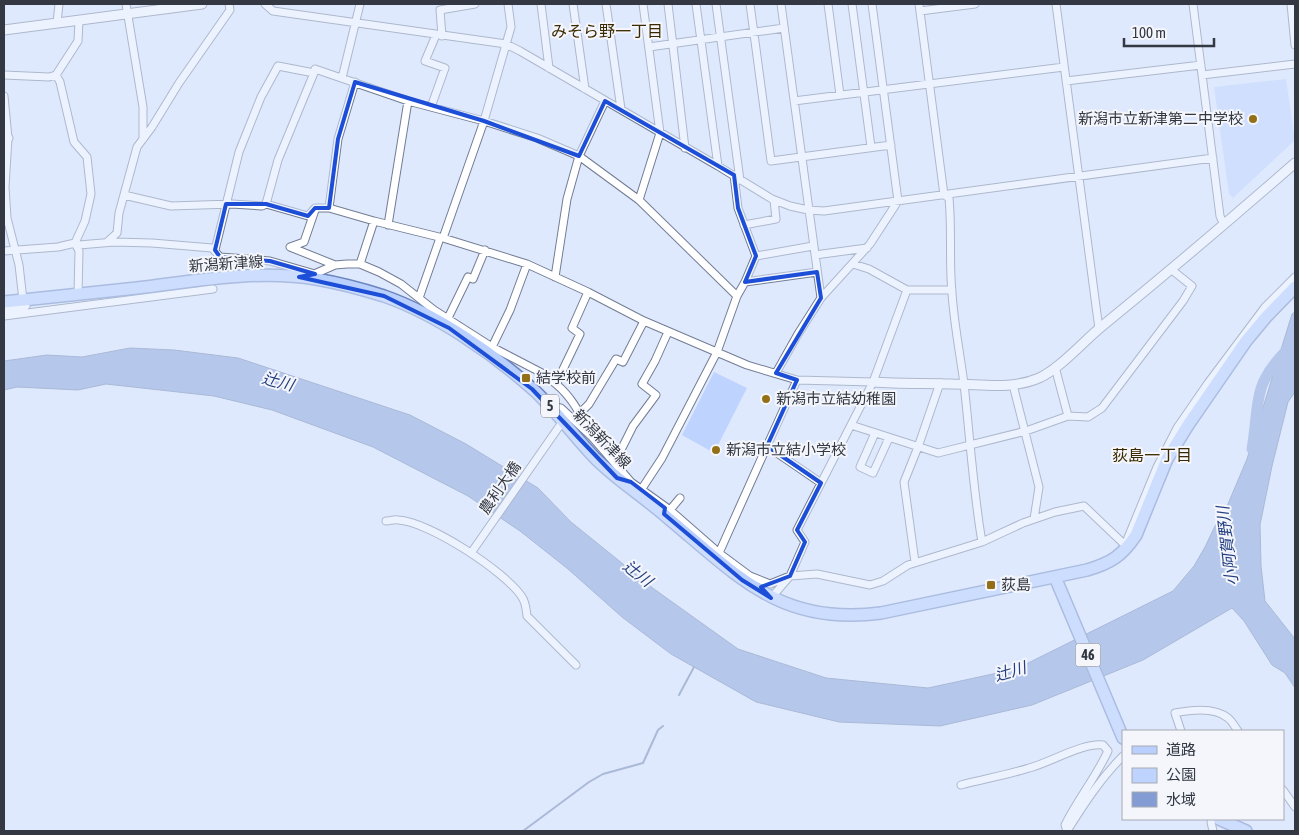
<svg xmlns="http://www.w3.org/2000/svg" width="1299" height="835" font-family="'Asap Condensed','Noto Sans JP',sans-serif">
<rect width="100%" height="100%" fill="#dfe9fe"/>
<path fill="#bed3fe" d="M1286,79L1295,140L1233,198L1229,194L1214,87Z
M714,372L747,388L714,453L682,435Z"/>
<path fill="#839dd4" stroke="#6b7fa8" d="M1295,312V392L1288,402L1272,466L1260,525L1261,566L1265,601L1295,639V688L1285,673L1272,665L1244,621L1232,608L1143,660L1032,705L940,726L839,722L756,702L671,654L622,617L568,569L520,531L468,496L373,447L272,410L214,396L106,384L78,390L17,387L4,390V361L47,355L82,357L130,348L174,350L238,358L410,415L466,444L538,488L571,522L654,589L738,649L826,678L928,688L1016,669L1173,591L1194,566L1205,547L1215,526L1225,511L1247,459L1292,314Z"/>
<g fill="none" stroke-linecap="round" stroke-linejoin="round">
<path stroke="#6b7fa8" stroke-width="2" d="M679,695L694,667
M523,831L589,782L603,774L643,763L658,730L663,726"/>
<path stroke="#839dd4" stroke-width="11" d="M1252,449C1256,429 1256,394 1265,379C1272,365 1284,353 1295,342"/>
<g stroke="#727d94" stroke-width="9">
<path id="minor" d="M126,4L143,107V139
M265,4L273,11L506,44L520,51L718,166L772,199L790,206L808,210L824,211L1213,158
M541,4L549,68
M573,4L585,89
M606,4L621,109
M668,4L685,148
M696,4L718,166
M716,4L740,180
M750,4L771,161L891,145
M781,4L821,298
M828,4L840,95
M852,4L871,147
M919,4L944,195L949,198C952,230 949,262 952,293C954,324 960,353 964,384C970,437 973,490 982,542
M1056,4L1099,329
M1193,4L1220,216L1224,225
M1291,4L1295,45
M920,11L975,4
M57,23L59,4
M442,36L440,10L475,4
M649,47L784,28
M4,75L49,77L56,75L78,41L79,20
M56,75L60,82L74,142L87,157L91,194L85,221L75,243
M1202,75L1295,64
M342,78L360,4
M1066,81L1201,65
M4,96L8,138L5,187L7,218L19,265L23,300L26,306L4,309
M794,101L1064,67
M431,107L445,68L425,61L436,35
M124,195L171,206L232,204L262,206L266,204L308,216L315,208H329L374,221L443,238L527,264L588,292L644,321L747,365L797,380L873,382
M639,200L660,133L643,4
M266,204L278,160L314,73
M329,208L338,139L355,82
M315,210L304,242L290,247L335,265
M388,225L408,101
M744,225L776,219L774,200
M443,238L484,121L511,27L508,4
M107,242L117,233L119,213L137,147L152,127L179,83L230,10L229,4
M75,243L79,251L78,294
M215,250L239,152L261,97L278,66L314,73L315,69L408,101L484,121L537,138L579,156L639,200L737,296
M4,251L58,247L75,243L79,245L114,242L152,243L212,248L220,257L270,261L315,274
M815,255L867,248
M756,256L813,246
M360,264L374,221
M853,264L869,269L907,290H952
M312,275L335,265L347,264H360L379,272L401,284L434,310L492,347L542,373L556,384
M555,277L567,199L579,156L605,101
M745,282L817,272
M588,292L572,328L580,334L556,384C573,398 581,416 591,435
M419,298L440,238
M4,316L213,289
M448,318L468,277L473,279L485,250
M492,347L510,310L527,264
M1055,367L1068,416
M776,373L798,334L821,298L870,244L898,201L872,4
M797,380L767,446L821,483
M1013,385L1039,487L1034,519
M552,407L561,408L592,437L631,482L670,510L719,553L750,576L770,584L790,576L817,574L870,585L883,581L908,565L982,542L1023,523L1055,512L1084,506L1125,545H1130
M579,414L589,404L616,359L623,362L644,321
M851,425L938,453L1026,431L1068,416L1088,417L1102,408L1183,301L1192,286L1172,270
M875,433L860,467L873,473L889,438
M612,460L621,450L633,426L656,395L642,384L655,361L668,332
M644,492L641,490L662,458L717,352L737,296L745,282L756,256L738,208L734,175
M670,510L680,498
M386,521C390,521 394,519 398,520C428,521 506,572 522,597C526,603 526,609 527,616L576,665
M1127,540L1157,467L1177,428L1208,383L1265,307L1295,277
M471,553L563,421
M719,553L767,446
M915,562L904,482L918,447L940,383
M771,598L790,576L805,542L797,530L873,382L907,290
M1181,731L1175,713C1190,710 1215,707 1228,718C1232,721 1235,727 1238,731
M961,785C984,779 1007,775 1029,768C1049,763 1084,742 1103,745L1108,751C1096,777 1078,799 1065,825L1067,831
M1283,790L1295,807
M1213,819L1211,822L1213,831
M1067,831C1084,804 1100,779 1123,756"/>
</g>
<g stroke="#727d94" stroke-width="11">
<path id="tertiary" d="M4,30L202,4
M4,137L8,138
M873,382C900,384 926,383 953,384C981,384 1012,390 1039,378C1059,369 1083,342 1101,327C1166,274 1231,219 1295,163"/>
</g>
<g stroke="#6c85bc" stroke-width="14">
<path id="primary" d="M4,302C48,297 93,293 137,288C196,281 258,269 316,279C339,283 362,289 384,296C436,314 494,354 535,391C557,412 574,436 595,458C617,480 644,497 668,518C739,577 781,626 881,613L1087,570C1111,563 1122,556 1136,535L1167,459L1188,425L1246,341L1266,317L1295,287
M1055,577L1123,738
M1219,819L1246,831"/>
</g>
<use href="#minor" stroke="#fff" stroke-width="7"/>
<use href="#tertiary" stroke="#fff" stroke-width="9"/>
<use href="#primary" stroke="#b9cffe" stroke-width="11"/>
</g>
<path d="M0 0H1299V835H0ZM355,82L484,121L579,156L605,101L734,175L738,208L756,256L745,282L817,272L821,298L776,373L797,380L767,446L821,483L797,530L805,542L790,576L761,587L771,598L742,580L664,514L665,508L631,482L617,478L532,389L449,328L384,296L299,277L315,274L270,261L220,257L215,250L226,204H266L308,216L315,208H329L338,139Z" fill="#dfe9fe" fill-opacity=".55" fill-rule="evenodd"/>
<path fill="none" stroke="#1d4ed8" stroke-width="4" stroke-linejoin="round" d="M355,82L484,121L579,156L605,101L734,175L738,208L756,256L745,282L817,272L821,298L776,373L797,380L767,446L821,483L797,530L805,542L790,576L761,587L771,598L742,580L664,514L665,508L631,482L617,478L532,389L449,328L384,296L299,277L315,274L270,261L220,257L215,250L226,204H266L308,216L315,208H329L338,139Z"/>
<g fill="#937017" stroke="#f4f6fc" stroke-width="2">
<circle cx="1253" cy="119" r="5"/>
<rect x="521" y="373" width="10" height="10" rx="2.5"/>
<circle cx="766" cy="399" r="5"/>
<circle cx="716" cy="450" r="5"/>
<rect x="986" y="580" width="10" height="10" rx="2.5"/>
</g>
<g text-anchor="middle" stroke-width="4" stroke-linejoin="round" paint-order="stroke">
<g fill="#f4f6fc" stroke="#6d717a" stroke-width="1">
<rect x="541" y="394.5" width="18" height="23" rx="4"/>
<rect x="1075.5" y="643.5" width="25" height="23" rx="4"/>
</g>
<g font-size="14" font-weight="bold" fill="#333842">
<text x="550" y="411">5</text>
<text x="1088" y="660">46</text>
</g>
<g font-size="15" fill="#333842" stroke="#f4f6fc" text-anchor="start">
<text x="1243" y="124" text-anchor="end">新潟市立新津第二中学校</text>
<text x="536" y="383">結学校前</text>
<text x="776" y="404">新潟市立結幼稚園</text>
<text x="726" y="455">新潟市立結小学校</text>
<text x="1001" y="590">荻島</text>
</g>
<g font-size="15" fill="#333842" stroke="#f4f6fc">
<text transform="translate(226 264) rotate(-4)" y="5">新潟新津線</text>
<text transform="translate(602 439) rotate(46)" y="5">新潟新津線</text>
<text transform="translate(500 488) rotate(-55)" y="5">農利大橋</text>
</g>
<g font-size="16" fill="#3a2900" stroke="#f4f6fc">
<text x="607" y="37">みそら野一丁目</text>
<text x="1152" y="461">荻島一丁目</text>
</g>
<g font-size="16" font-style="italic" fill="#243f80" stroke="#f4f6fc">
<text transform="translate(278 381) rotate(15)" y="6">辻川</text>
<text transform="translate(1227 546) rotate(-97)" y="6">小阿賀野川</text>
<text transform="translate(638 573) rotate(38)" y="6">辻川</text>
<text transform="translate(1010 671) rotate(-16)" y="6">辻川</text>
</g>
</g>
<rect width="1299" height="835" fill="none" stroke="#333842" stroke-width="10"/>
<rect x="1122" y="730" width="162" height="90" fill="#f4f6fc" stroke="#a7aab2"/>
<rect x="1132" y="746" width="25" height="8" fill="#b9cffe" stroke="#a7aab2"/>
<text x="1166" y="755" font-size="15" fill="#333842">道路</text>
<rect x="1132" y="768" width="25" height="15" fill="#bed3fe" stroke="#a7aab2"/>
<text x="1166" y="780" font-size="15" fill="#333842">公園</text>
<rect x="1132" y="792" width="25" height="15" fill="#839dd4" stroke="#a7aab2"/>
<text x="1166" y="805" font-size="15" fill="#333842">水域</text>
<path d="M1124 38v8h90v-8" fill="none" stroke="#333842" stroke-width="2.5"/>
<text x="1132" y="38" font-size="15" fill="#333842" stroke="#f4f6fc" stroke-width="4" paint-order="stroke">100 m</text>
</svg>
